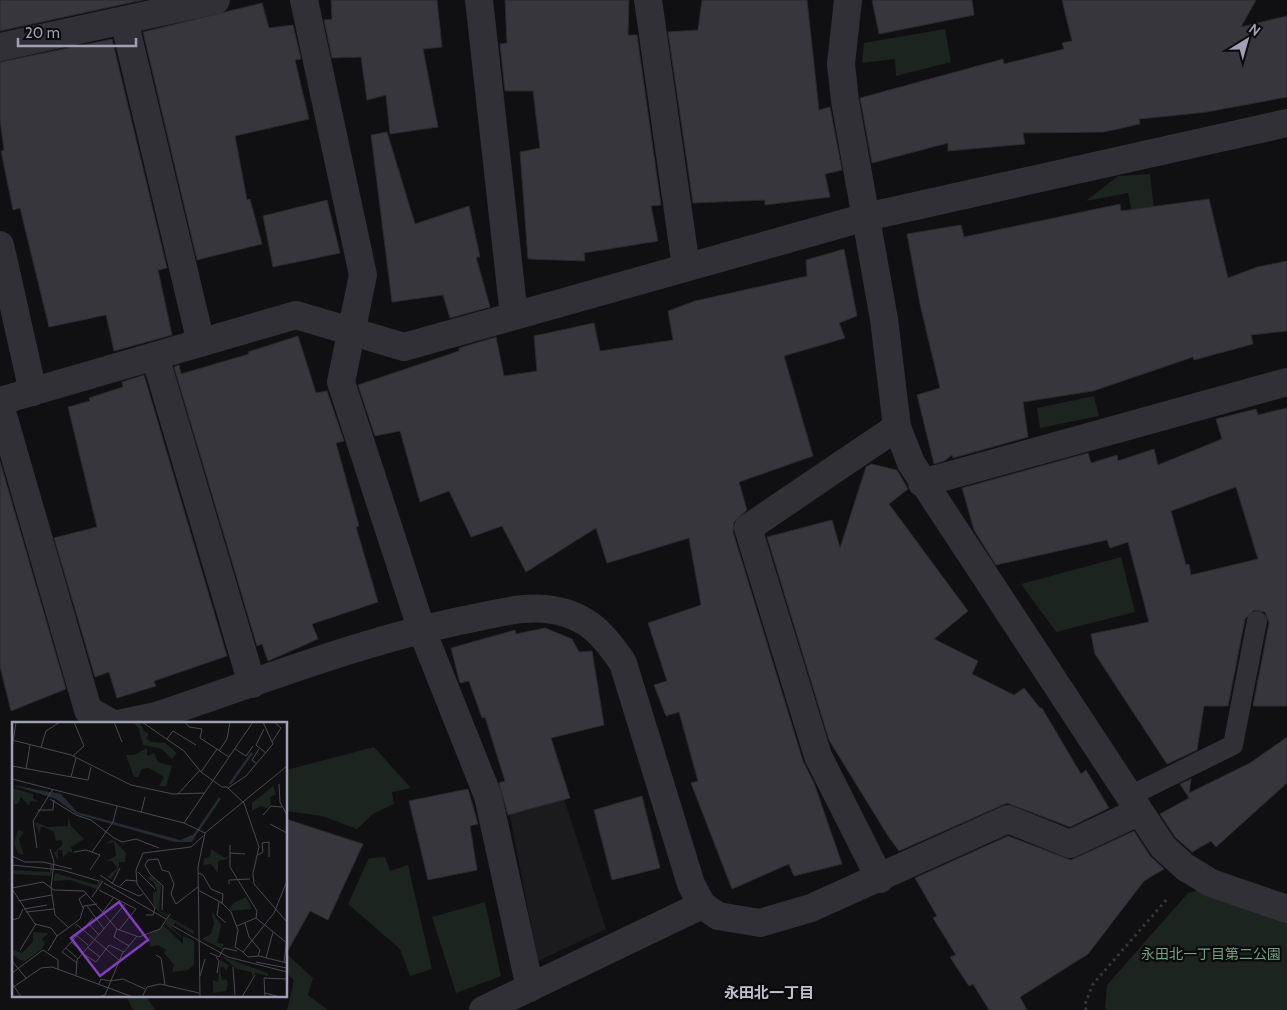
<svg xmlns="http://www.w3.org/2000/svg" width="1287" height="1010" font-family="Cabin,'Noto Sans JP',sans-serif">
<rect width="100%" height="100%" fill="#100f11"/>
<path fill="#1b1b1e" d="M560,786L606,929L538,961L506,796Z"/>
<path fill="#1b241e" d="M945,29L951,62L896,76L895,59L862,63L864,43Z
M1150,174L1160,261L1143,268L1128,193L1086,201L1118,176Z
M1094,396L1099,416L1040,428L1037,408Z
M1121,557L1135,612L1056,632L1021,584Z
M374,747L411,788L392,792L394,804L373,814L357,829L322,816L286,811V770Z
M385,857L390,871L408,865L432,969L410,976L400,949L348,904L369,858Z
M1200,890L1287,923V1010H1107L1105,1008L1107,985L1188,893Z
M485,902L501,976L456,993L432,917Z
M286,953L313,978L308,995L328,1010H287L294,980L286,973Z
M126,996H146L155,1010H133Z"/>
<path fill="#37363c" stroke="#2a292d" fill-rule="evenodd" d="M0,0H143L0,31Z
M331,0H437L442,47L423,49L438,127L390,134L386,95L367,100L361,57L332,58L324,20L332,19Z
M505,0H629L628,35H637L661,205L651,206L658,241L584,253L585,261L528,259L520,152L540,148L533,91H505L500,44L507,43Z
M702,0H807L819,110L830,107L842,170L825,174L830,197L765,205V200L693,203L668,32L698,30Z
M872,0H972L974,15L879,34Z
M1062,0H1256L1241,27L1287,16V97L1207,112L1139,119L1140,124L1104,132L1023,133L1025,144L948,151V143L872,163L860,98L1003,59L1004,64L1064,49L1062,43L1072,41Z
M262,3L269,28L293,25L301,59L295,60L309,119L235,136L247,200L250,199L262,244L197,260L143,32Z
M112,39L167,268L158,270L172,335L114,351L106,315L49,327L20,208L13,210L1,151L4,150L0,120V62Z
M387,132L415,224L469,206L480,257H476L490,307L450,318L443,295L392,302L371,135Z
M1209,199L1228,278L1257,267L1287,261V331L1251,335L1253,344L1194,360L1193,357L1093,391L1023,402L1028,437L953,458L952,455L944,461L934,464L917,395L940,388L920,304L907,234L961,225L964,237L1120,204L1121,211Z
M327,200L340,253L273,267L263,216Z
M844,249L857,316L839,323L845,338L784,356L813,456L739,482L747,510L734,522L733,532L803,761L814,783L842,864L794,876L789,864L732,889L691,783L698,781L679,712L666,716L654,685L667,681L648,623L701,605L689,538L607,563L596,528L526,572L502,526L471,537L449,491L420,502L400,431L375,436L358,385L459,351V348L496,337L504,376L537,371L534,336L594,323L600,351L673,340L668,311L695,301L807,276L806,260Z
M298,336L316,393L327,391L344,441L336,443L359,526L356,527L378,602L312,624L318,639L268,661L262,644L257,646L174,367L179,365L181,374L249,354L248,352Z
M144,375L227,656L154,681L156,686L117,698L109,672L95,677L54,538L97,527L68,407L90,401L89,398L123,387L122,382Z
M1287,408V706H1253L1269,623L1265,612L1254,610L1245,619L1228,706H1204L1197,750L1167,764L1095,654L1091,634L1149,622L1128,542L1110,548L1107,540L996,565L974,530L962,488L1088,453L1091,463L1117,455L1118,461L1154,449L1158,465L1222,439L1216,419L1256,409L1258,415ZM1236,487L1258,559L1191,575L1189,564L1186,565L1171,511Z
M0,461L66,689L11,711L0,667Z
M871,464L897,470L908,489L889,504L968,611L934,639L978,661L972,674L1014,695L1024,688L1040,708H1042L1081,774L1086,770L1109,808L1070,827L1007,803L899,851L888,836L829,740L767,537L832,520L840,548L866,467Z
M545,628L572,639L579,652L592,651L604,725L551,738L570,798L508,815L499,783L505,781L485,717L482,718L469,681L460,683L451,648L515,630L516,634Z
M1287,737V783L1216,847L1211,841L1192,852L1175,837L1160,814L1189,798L1180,784L1191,779L1189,793L1250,763Z
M468,789L478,824L470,826L477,870L428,880L409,801Z
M642,796L660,868L612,880L594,810Z
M286,819L363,844L328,920L310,911L286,954Z
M1134,831L1150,856L1164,869L1144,881L1088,954L1020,997L1027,1010H989L973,984L969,986L950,957L956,955L933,918L937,916L915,878L1008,836L1071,860Z"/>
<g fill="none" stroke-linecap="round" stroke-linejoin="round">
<path stroke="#36363d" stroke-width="3" stroke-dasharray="2.5 4" stroke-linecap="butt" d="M1086,1010L1085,1004L1093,984L1168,898"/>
<path stroke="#303036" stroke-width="20" d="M1128,797L1233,745L1257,621"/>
<path stroke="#303036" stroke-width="28" d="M304,0L363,275L341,382L421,628L488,796L530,988
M479,0L514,316
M648,0L686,267
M848,0L841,64L845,101L884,319L897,427L911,463L1163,847L1185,867L1211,883L1287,909
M124,20L201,343
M0,47L216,0
M0,245L33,392
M155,356L252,684
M0,401L296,315L404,347L866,217L1287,123
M0,405L88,710L113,724
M922,483L1287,382
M118,724L156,716C261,681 366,639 474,618C499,613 528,605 553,610C588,616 604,635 623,663L691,884L702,905L718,916L760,923L811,908L1008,819L1070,844L1138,812
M880,879L818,756L748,528L897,427
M483,1010L702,905"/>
</g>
<g text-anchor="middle" stroke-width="4.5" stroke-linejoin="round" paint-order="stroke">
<g font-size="14" fill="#73a181" stroke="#0b0a0c">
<text x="1211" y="959">永田北一丁目第二公園</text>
</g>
<g font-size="15" font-weight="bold" fill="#c0c0cf" stroke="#0b0a0c">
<text x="769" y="998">永田北一丁目</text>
</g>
</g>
<g transform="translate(12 722)">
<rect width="275" height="275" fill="#100f11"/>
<path d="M120,0H128L132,9L137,12L134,16L139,20L153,21L165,31L160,37L150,27L131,23L126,5ZM135,26V34L142,31L146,40L160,44L154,64H147L152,55L137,46L130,47L126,55H122L114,33H122ZM261,64L264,72L258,75L259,83L255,86L248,84L240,89V81ZM0,66L21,72V76L27,80L18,79L17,84L9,75L6,82H2ZM56,96L59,104L72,117L59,125L61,132L57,129L51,135L50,128H46V139L42,131L51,122L49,118L44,119L42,110L32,105H29L27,112L23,100L36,105L56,104ZM6,108L12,110L7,117L12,133L6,131L2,122ZM99,118L103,119L114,131L113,140H107V145L99,157L95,155L105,146L100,139H94L104,134L102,120L94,122ZM199,127L213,136L217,134L215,137L206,139V151L199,142L191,143L192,137L198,134ZM38,143H41L39,154L0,152V148L38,150ZM43,151L85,163L88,157L91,159L85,167L58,158L41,159ZM139,154L149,163L147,189L156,193L155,195L146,189L141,181V171L145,169L142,161L135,156ZM234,175L240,187L219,189L217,186L223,180ZM199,188L209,203L205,221L212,222L210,227L190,217L199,212L202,201ZM157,195L182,209L181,212L163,201L160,206L170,214L169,215L153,202ZM152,204L171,222V214L182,219V243L176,248L160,250L162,243L152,231L154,228L146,223L138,225L136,213ZM21,210L37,211L30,217L33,221L29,228L13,239L8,238L0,232V219L1,228L10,231L21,220ZM209,234L256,251V254L244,251L240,254V250L225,247ZM208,238L217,243L214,249L211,244L208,246L210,258L214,257L216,262L214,269L201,271V258L206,260Z" fill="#1b241e"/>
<path d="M0,63L49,72L65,90L135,109L168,118L185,111L180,120H163L64,92L44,77Z" fill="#252a35"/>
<path fill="none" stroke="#252a35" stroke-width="2.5" d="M218,62L240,31M182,114L208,76"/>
<path fill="none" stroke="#494952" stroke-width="1" d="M102,0L110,20M130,0L172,29L189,50L210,65H216M173,0L177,5L190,7L188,16L217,35M251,0L261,22L234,54L216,66L232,81L247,125L241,151L242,162L275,200M252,7L244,23L254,31M155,17L161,9L184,23M0,18L59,33L119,63L161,72L193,71M260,20L269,6L262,0M29,25L34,9L48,0M0,27L4,0M223,27L234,34L241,24M207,29L215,17L218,0M61,34L72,24L62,0M245,42L240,38L247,27M0,44L76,58L79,45M14,47L18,23M189,50L205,27M59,55L64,36M0,57L172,101L193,111M267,62L268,80L275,93M166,72L188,48M38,77L64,93L79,98L102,116L110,120L124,117L147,126M26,88H41L42,78M129,91L133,75M251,93L259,84L270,85M172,101L241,0M258,102L275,111M193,111L275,44M218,123V145L245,189L244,196L275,221M25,126L21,99L41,67M38,127L42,140L39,166L43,193L57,206M62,130L74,128L88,133L78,148M80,130L101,100L105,84M218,131L233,132M246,133L251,130L250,121L257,120V135M0,134L13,140H31L60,147M0,143L50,148L87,159M126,150L143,167M186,151L191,153L199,167L211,172L210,182M88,153L103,163L127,174L131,172M92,161L154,197M100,162L108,146M217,162V158L238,157M108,164L114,158L125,159M0,166L31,160L42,168L72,169L105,207L127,215L148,207L158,192M0,167L23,202L39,206L45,214M87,168L124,187L107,208M186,168L210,181L219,190L226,208L223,225L231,230L262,191L275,159M80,175L91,159M6,179L40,173M207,180L205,193L214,201M75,184L92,207M71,186L67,177L75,171M12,187L35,183M150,188L151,164L138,152L133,143L136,138L146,137L150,148L157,150L162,162L159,172L164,182L186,165M14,190L42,187M90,191L102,175M134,193H141L143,186L125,162L124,148L131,131L179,125L191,114M0,198L7,196L11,187M76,201L87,213M233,201L237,215L248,228L246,234M64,202L107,238M161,204L216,235L275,250M225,204L244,196M105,207L102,215L117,224M64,213L76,223M59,220L71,230M75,225L88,235M54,226L66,237M8,228L24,202M36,229L45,214L68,197L72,184L85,182M231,230L236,235L247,234L275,241M70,231L84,240L97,223L112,230L125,214M198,231L207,235L212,226L225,229M144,233L149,236L153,263M204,235L207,239L205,251M254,236L261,210M0,239L14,256M244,240L275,246M65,241L50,230L81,196M272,241L275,215M221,245L223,273M0,251L31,228L46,238V247M64,253L65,238L114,181M188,254L193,237M0,261L9,275M87,262L89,257L98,259L111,257L133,267M0,266L29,246L40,245L121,275M253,271L268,275M86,275L93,273L111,230M130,275L135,265L148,262L187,271M188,275L186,145L193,111M230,275L243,253M253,275L252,256L275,257"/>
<path fill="#803dbd" fill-opacity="0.15" stroke="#803dbd" stroke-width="2.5" d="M107,180L136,218L88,254L59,216Z"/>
<rect width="275" height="275" fill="none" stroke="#9fa0b3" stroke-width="2.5"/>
</g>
<g transform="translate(1247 40) rotate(37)" stroke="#0b0a0c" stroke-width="4" paint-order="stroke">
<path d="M0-4L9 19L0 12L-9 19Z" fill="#9fa0b3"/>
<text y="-8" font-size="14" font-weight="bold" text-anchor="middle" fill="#9fa0b3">N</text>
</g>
<path d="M18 38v8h118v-8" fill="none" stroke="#9fa0b3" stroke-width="2.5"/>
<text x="25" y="38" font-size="15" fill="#9fa0b3" stroke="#0b0a0c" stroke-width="4" paint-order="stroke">20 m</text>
</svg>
